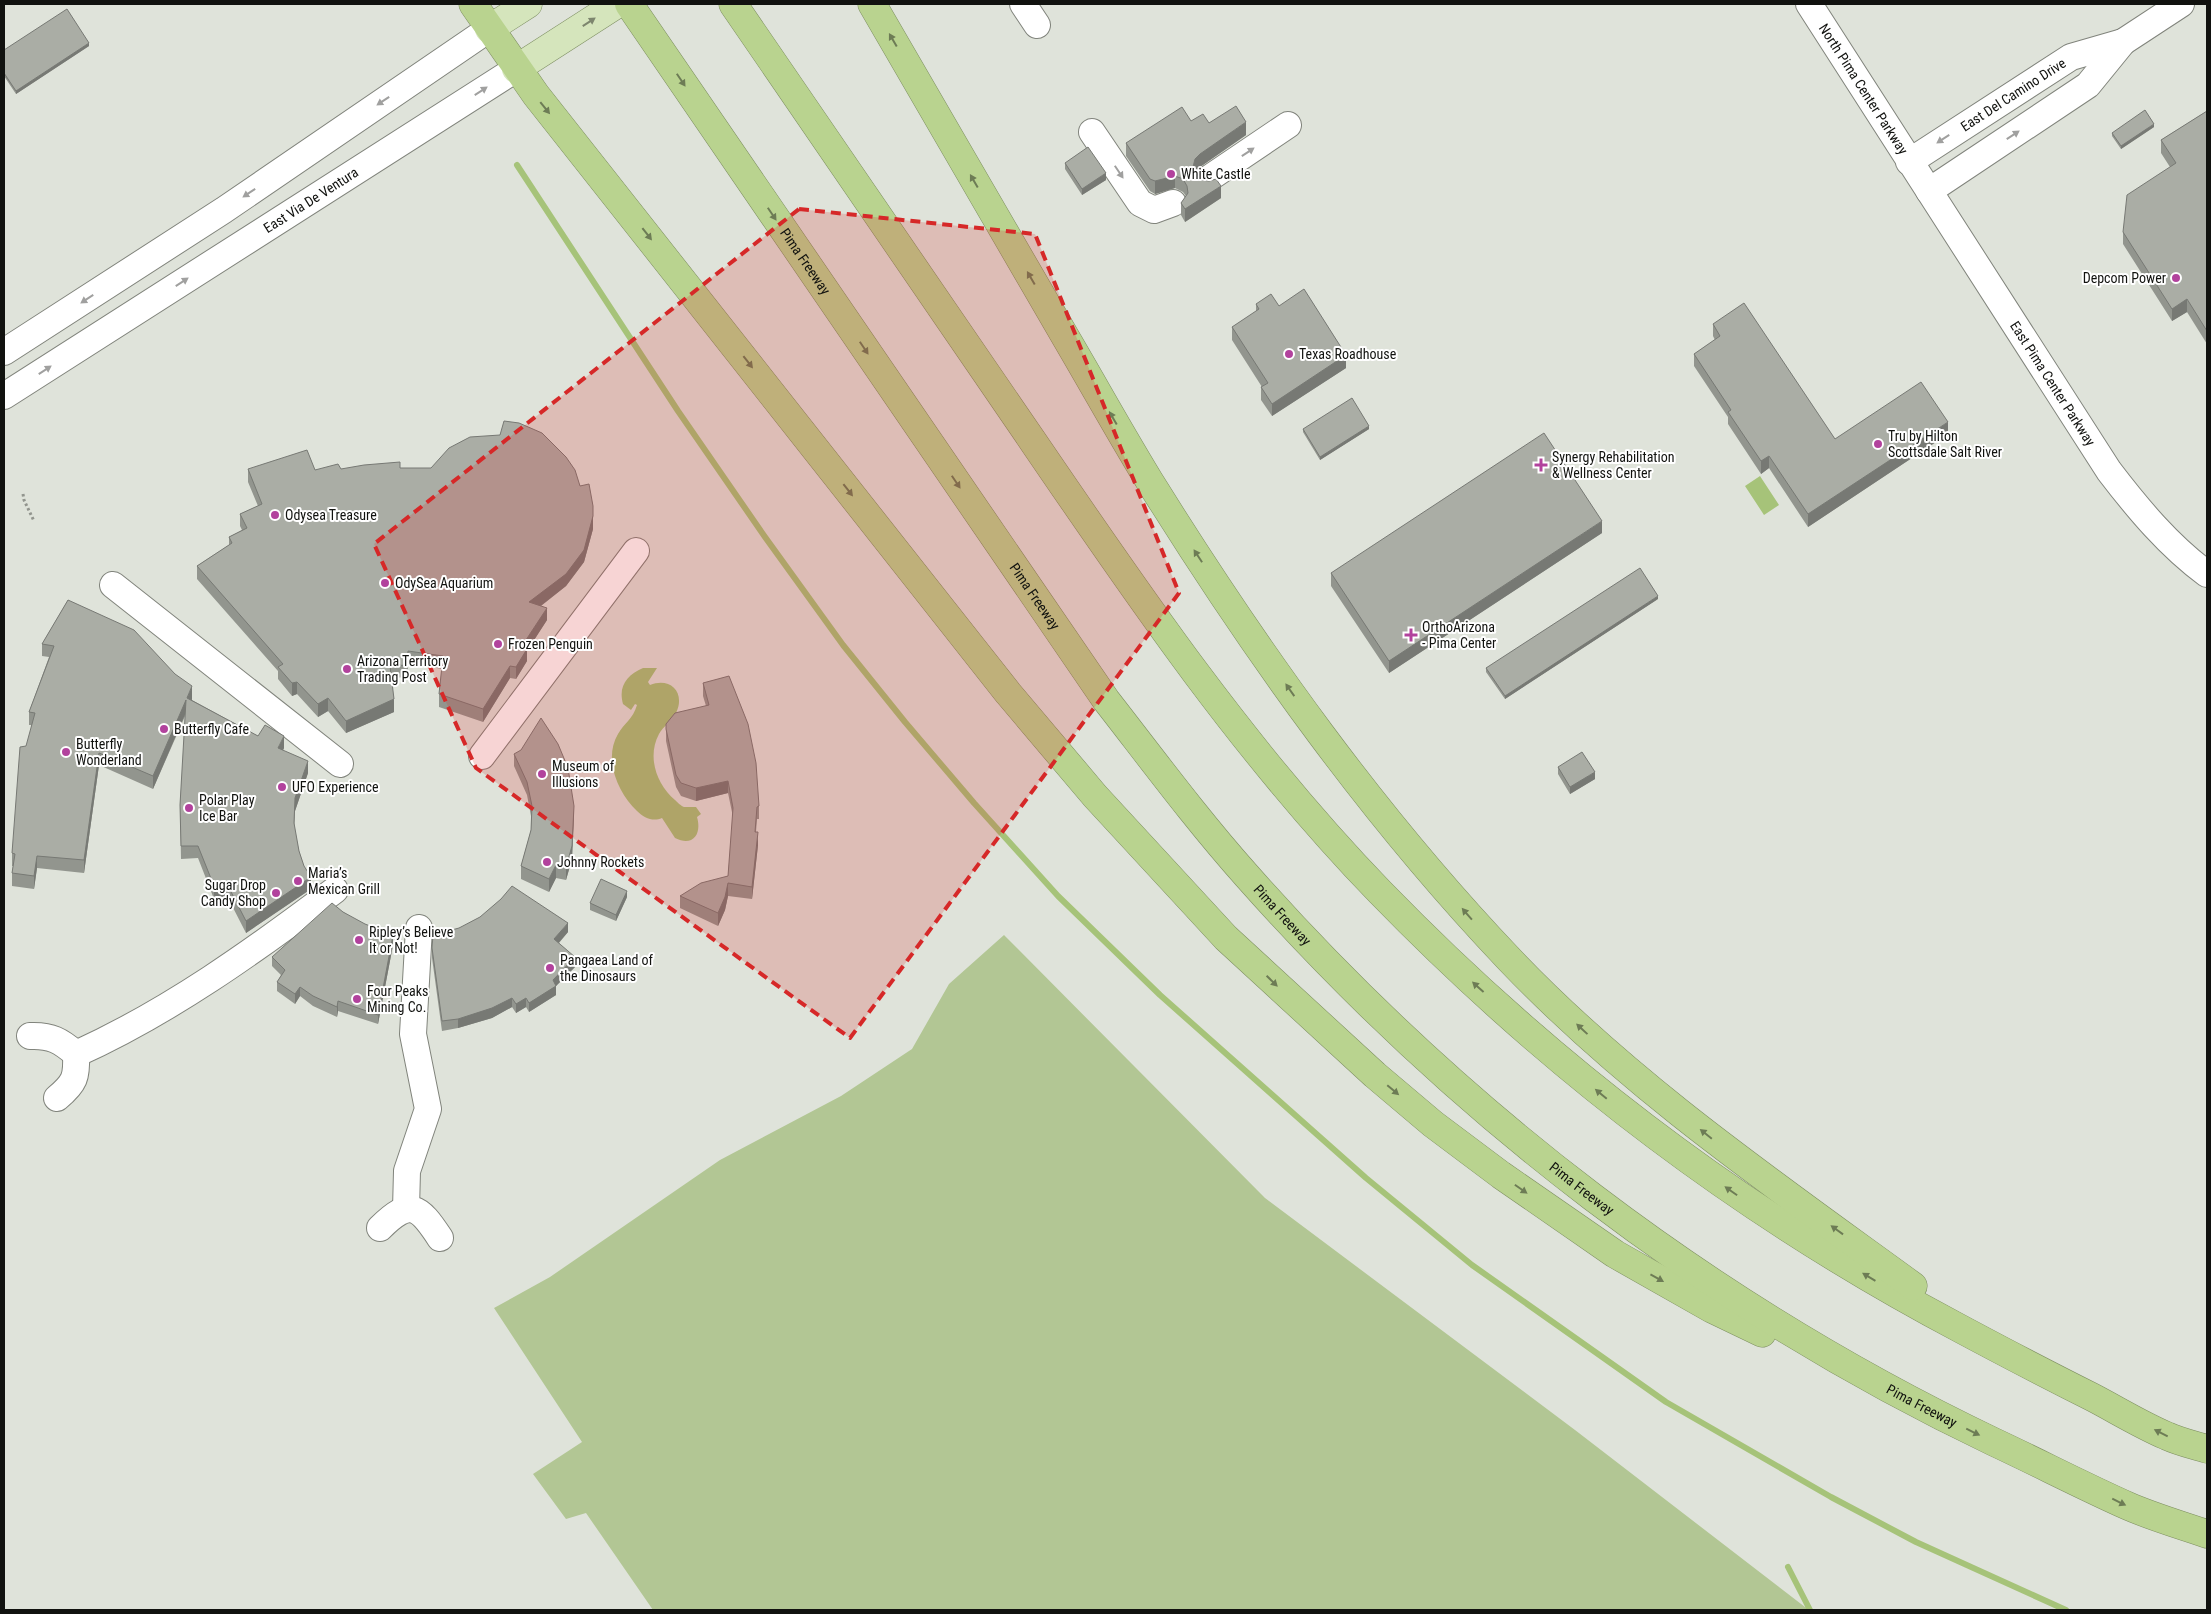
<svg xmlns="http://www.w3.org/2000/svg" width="2211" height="1614" font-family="'Roboto Condensed',sans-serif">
<rect width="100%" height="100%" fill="#dfe3da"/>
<path fill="#b2c694" d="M1004,935L1265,1198L1575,1430L1805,1607L1813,1610H653L586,1513L566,1519L533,1474L582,1442L494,1308L550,1277L720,1160L841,1096L912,1049L949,984Z"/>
<path fill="#a6c379" d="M1760,476L1779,505L1764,515L1745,486Z
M643,668H657L648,682L650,685C670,677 686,692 676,713C673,721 663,726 659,734C647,756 656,784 675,800C677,802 681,806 684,807C688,807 692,807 696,807L701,814L697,817C702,834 693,847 675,838L662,818C653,822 644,818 637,811C618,793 603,759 618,734C624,723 633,719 637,705L635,704L631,710L623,704C618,686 627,675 643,668Z"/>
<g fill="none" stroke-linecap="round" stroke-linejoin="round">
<path stroke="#a6c379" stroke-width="6" d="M517,165L678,411L765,537L843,645L905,722L974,803L1058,896L1160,995L1366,1178L1472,1265L1666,1402L1831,1497L1916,1542L2066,1610
M1788,1567L1810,1610"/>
<g stroke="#81847c" stroke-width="28">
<g id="minor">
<path d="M1023,4L1037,25"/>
<path id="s1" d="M1809,4L2109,471C2138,509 2169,546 2207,574"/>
<path d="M1092,132L1140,203L1154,210L1173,203"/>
<path id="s2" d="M1909,162L2071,57L2123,42L2181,4"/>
<path d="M1208,179L1288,125"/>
<path d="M1929,191L2088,85L2123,42"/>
<path d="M4,352L224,210L489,29"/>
<path id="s3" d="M4,396L516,69"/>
<path d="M113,585L340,764"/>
<path d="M482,756L636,551"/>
<path d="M30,1036C51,1035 61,1041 76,1054C169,1012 254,951 335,890"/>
<path d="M57,1098C75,1083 77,1077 76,1054"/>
<path d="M406,1209L407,1171L428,1109L413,1034L419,928"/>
<path d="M380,1228C410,1198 419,1206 440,1238"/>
</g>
</g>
<g stroke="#7e8f62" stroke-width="29">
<path id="major" d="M489,29L528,4
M516,69L617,4"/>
</g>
<g stroke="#7e8f62" stroke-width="29">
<g id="highway">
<path d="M473,4L536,95L1008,693L1095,796L1226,938L1375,1075L1433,1124L1501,1175L1615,1254L1712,1309L1762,1333"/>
<path id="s4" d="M629,4L1106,700C1152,759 1197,820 1247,876C1457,1113 1709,1306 1994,1442C2039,1463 2083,1486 2128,1506C2153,1517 2181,1525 2207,1534"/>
<path d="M733,4C832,150 932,295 1032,440C1139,597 1247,755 1380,892C1550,1067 1745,1215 1961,1329C2004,1352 2048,1375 2092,1397C2117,1410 2141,1425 2167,1436C2180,1442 2194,1445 2207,1449"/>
<path d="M872,4C937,115 1001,227 1066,338C1096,389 1124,440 1155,490C1259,656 1374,817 1509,959C1629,1085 1773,1184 1913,1286"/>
</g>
</g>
<path stroke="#92958e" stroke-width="3" stroke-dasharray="2.5 2.5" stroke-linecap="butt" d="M23,494L24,500L34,521"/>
<use href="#minor" stroke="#fff" stroke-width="26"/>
<use href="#major" stroke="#d5e5bc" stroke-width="28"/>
<use href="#highway" stroke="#b9d38f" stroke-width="28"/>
</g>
<path fill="#92958e" d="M89,46L16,94L4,76V50Z
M2207,111V344L2187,312L2172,321L2123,244V232L2170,167L2161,153V140Z
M1191,121L1209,123L1246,135L1200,167L1195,172V174L1221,198L1185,222L1181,215V203L1186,196L1183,192L1175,188L1155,194L1150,191L1126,156V143Z
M2154,127L2121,149L2112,136V133Z
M1065,163L1106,180L1082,195L1065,169Z
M1256,304L1279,306L1346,368L1272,416L1261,400V387H1262L1232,340V327L1256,312Z
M1713,324L1835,439L1948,434L1808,527L1769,468L1761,474L1728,424V417L1694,366V354L1715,340L1713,336Z
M1303,429H1369L1320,460L1303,432Z
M400,468L580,486L593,518V529L584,562L566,586L541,606L547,620L527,651V661L516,679L510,678L483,722L439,707V694L442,669L408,663L407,677L392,678L394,712L346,733L328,711L318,717L297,694L292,696L278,679V671L197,579V566L229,545V537L242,530L240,526V514L258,506L248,482V469L315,470Z
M1602,533L1389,673L1331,586V573Z
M1658,599L1505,699L1486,672V668Z
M68,600L192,699V700L258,736L284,748L283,750L308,773L295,811L294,826L299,851L311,889L246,933L227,896L214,899L198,858L181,859L180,805L186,714L153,789L99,765L84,873L37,868L34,889L12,886V873L13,866H12V853L32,725H29V712L49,657L42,656V644Z
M703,683L759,806V819H757L756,832L758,845L752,899L728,896L725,910L718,926L680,908V896L728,876L733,817L728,793L696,801L681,796L676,787L666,741V729L706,706L703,696Z
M514,754L574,819L572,859L566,880L556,878L549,892L521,879V866L531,830V816L527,795L514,766Z
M1558,767L1595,779L1570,794L1558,774Z
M627,897L616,921L590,910V903Z
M343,912L393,945L378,1024L338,1011L337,1017L313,1006L300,996L295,1004L277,991V982L281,975L272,966V957Z
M568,932L559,943L575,967L556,986V995L529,1012L526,1007L516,1013L512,1007L492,1018L458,1028L442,1031L432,958V948Z"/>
<path fill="#777974" d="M89,43V46L16,94V91Z
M1246,122V135L1200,167L1195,172L1193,167L1195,159L1200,154Z
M2154,124V127L2121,149V146Z
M1106,173V180L1082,195V189Z
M1175,176V188L1155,194V181Z
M1221,186V198L1185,222V209Z
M2187,299V312L2172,321V309Z
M1346,355V368L1272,416V404Z
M1948,422V434L1808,527V514Z
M1369,426V429L1320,460V457Z
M1769,456V468L1761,474V461Z
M593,506V529L584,562L566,586L529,615V602Z
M1602,521V533L1389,673V661Z
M1658,596V599L1505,699V696Z
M547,608V620L527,651V661L516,679V667L522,646Z
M408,651V663L407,677V665Z
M510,666V678L483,722V709Z
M297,682V694L292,696V683Z
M192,686V699L187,711V698Z
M328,698V711L318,717V704Z
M394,699V712L346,733V721Z
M186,700V712L153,789V776Z
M284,736V748L278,760V748Z
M99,753V765L84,873V860Z
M308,761V773L295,811L294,835L295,798Z
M1595,772V779L1570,794V787Z
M728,781V793L696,801V788Z
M574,806L572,859L566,880V867Z
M758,832V845L752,899V887Z
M37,856V868L34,889V876Z
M556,865V878L549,892V879Z
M311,877V889L246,933V921Z
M728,883V896L725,910L718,926V913Z
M227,884V896L214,899V886Z
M627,891V897L616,921V915Z
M568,923V932L554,948V939Z
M393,935V945L378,1024V1015Z
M575,957V967L556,986V995L529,1012V1003Z
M300,987V996L295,1004V994Z
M512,998V1007L492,1018L458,1028V1019Z
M526,998V1007L516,1013V1004Z
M338,1001V1011L337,1017V1007Z"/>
<path fill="#aaada5" stroke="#777974" d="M67,9L89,43L16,91L4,73V50Z
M1236,106L1246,122L1200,154L1195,159L1193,167L1195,174L1201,180L1209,181L1216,179L1221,186L1185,209L1181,203L1188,193L1187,186L1183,179L1175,176L1155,181L1150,179L1126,143L1182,107L1191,121L1203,114L1209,123Z
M2145,110L2154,124L2121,146L2112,133Z
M2207,111V331L2187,299L2172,309L2123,232L2127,195L2176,163L2161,140Z
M1088,147L1106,173L1082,189L1065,163Z
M1304,289L1346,355L1272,404L1261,387L1268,383L1232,327L1259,309L1256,304L1271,294L1279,306Z
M1744,303L1835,439L1921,382L1948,422L1808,514L1769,456L1761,461L1728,412L1731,410L1694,354L1720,336L1713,324Z
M1352,398L1369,426L1320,457L1303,429Z
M504,421L519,423L542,433L566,457L575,470L580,486L589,484L593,506V516L584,550L566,574L529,602L547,608L522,646L527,649L516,667L510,666L483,709L439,694L443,656L408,651L407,665L390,666L394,699L346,721L328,698L318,704L297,682L292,683L278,667L283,664L197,566L232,543L229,537L247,528L240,514L262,504L248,469L307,450L315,470L338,464L341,469L364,465L400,462V468H431L449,448L470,437L500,435Z
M1544,433L1602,521L1389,661L1331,573Z
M1640,568L1658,596L1505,696L1486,668Z
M68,600L134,630L175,674L192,686L187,698L258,736L265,725L284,736L278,748L308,761L295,798L294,823L299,851L304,866L311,877L246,921L227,884L214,886L198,846H181L180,805L186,700L153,776L99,753L84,860L37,856L34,876L12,873L15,854L12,853L20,747L26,746L35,713L29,712L54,646L42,644Z
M729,676L748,724L756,763L759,806L757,807L755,832H758L752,887L728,883L725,897L718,913L680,896L701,883L728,876L733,808L728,781L696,788L681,783L676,775L666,729V724L675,713L709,705L703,683Z
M541,718L558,744L568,768L574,806L572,846L566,867L556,865L549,879L521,866L531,830L532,806L527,782L514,754L521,750Z
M1582,752L1595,772L1570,787L1558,767Z
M601,879L627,891L616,915L590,903Z
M512,886L568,923L554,939L575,957L553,980L556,986L529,1003L526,998L516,1004L512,998L492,1008L458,1019L442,1021L432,948L433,935L459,928L480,917L501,899Z
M332,903L343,912L365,924L393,935L378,1015L338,1001L337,1007L313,996L300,987L295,994L277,982L285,970L272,957Z"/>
<defs><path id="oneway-solid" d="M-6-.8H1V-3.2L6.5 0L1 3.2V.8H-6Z" transform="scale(1.25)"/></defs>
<use fill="#7d866e" href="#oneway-solid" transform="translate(589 22) rotate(-33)"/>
<g fill="#6d7c55">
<use href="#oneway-solid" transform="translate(893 40) rotate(-120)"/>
<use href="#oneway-solid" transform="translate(681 80) rotate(56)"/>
<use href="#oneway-solid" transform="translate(545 108) rotate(51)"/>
<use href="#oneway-solid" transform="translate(974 181) rotate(-120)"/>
<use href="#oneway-solid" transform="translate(772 214) rotate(56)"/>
<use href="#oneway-solid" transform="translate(647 234) rotate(52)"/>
<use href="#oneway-solid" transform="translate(1031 278) rotate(-120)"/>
<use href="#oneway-solid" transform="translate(864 348) rotate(56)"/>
<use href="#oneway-solid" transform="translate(748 362) rotate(52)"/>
<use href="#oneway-solid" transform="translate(1113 418) rotate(-120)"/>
<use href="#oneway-solid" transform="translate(956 482) rotate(56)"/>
<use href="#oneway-solid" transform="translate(848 490) rotate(52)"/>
<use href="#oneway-solid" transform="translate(1198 556) rotate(-123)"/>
<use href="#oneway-solid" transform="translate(1290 690) rotate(-125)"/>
<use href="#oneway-solid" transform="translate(1467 914) rotate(-131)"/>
<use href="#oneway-solid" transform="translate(1272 981) rotate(44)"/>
<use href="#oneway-solid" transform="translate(1478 987) rotate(-138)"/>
<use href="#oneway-solid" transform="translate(1582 1029) rotate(-137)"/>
<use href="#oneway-solid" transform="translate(1393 1090) rotate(40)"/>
<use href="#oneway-solid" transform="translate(1601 1094) rotate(-140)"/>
<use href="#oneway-solid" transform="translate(1706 1134) rotate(-141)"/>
<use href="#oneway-solid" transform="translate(1521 1189) rotate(35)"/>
<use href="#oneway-solid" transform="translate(1731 1191) rotate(-145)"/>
<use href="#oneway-solid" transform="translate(1837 1230) rotate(-144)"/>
<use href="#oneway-solid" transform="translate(1869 1277) rotate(-149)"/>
<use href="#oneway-solid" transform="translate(1657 1278) rotate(29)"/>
<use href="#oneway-solid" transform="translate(1973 1432) rotate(26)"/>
<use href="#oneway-solid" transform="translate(2161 1433) rotate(-153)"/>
<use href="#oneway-solid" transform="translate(2119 1502) rotate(26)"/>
</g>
<g fill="#a0a09f">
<use href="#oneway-solid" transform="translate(481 91) rotate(-33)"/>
<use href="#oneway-solid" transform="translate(383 101) rotate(146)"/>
<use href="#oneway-solid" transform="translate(2013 135) rotate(-33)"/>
<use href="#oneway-solid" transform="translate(1943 139) rotate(147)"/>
<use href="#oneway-solid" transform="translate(1248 152) rotate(-34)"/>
<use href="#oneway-solid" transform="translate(1119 172) rotate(56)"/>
<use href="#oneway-solid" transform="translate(249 193) rotate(146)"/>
<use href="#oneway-solid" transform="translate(182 282) rotate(-33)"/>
<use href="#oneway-solid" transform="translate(87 299) rotate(147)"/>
<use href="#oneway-solid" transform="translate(45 370) rotate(-33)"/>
</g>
<path fill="#d62828" fill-opacity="0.2" stroke="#d62828" stroke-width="4" stroke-dasharray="10 6" stroke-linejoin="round" d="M799,209L1035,234L1179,593L850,1038L476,768L374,544Z"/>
<g fill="#b2429d" stroke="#fff" stroke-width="2">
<circle cx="1171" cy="174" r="5"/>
<circle cx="2176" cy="278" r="5"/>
<circle cx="1289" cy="354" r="5"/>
<circle cx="1878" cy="444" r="5"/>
<path d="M1538.5 457.5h5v5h5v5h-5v5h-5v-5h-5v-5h5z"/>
<circle cx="275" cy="515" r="5"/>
<circle cx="385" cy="583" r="5"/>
<path d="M1408.5 627.5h5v5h5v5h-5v5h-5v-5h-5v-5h5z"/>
<circle cx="498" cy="644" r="5"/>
<circle cx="347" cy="669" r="5"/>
<circle cx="164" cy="729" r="5"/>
<circle cx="66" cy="752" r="5"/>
<circle cx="542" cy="774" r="5"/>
<circle cx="282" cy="787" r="5"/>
<circle cx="189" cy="808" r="5"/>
<circle cx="547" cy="862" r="5"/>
<circle cx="298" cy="881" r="5"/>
<circle cx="276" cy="893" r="5"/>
<circle cx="359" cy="940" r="5"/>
<circle cx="550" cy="968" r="5"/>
<circle cx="357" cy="999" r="5"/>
</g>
<g text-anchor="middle" stroke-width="4" stroke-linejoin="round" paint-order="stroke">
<g font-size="14" fill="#11120f" stroke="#fff">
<text dy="5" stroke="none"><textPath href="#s1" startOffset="101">North Pima Center Parkway</textPath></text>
<text dy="5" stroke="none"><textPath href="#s2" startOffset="124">East Del Camino Drive</textPath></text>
<text dy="5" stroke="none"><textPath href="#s3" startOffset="364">East Via De Ventura</textPath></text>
<text dy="5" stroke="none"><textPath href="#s4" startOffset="312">Pima Freeway</textPath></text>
<text dy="5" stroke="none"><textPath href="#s1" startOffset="451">East Pima Center Parkway</textPath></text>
<text dy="5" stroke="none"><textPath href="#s4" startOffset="718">Pima Freeway</textPath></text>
<text dy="5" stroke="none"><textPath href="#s4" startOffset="1122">Pima Freeway</textPath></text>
<text dy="5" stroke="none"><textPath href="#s4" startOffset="1528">Pima Freeway</textPath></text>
<text dy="5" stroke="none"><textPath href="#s4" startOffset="1932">Pima Freeway</textPath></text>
</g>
<g font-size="14" fill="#11120f" stroke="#fff" text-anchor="start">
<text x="1181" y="179">White Castle</text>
<text x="2166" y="283" text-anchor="end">Depcom Power</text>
<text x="1299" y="359">Texas Roadhouse</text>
<text x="1888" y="441">Tru by Hilton<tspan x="1888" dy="16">Scottsdale Salt River</tspan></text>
<text x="1552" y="462">Synergy Rehabilitation<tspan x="1552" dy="16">&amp; Wellness Center</tspan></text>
<text x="285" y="520">Odysea Treasure</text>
<text x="395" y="588">OdySea Aquarium</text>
<text x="1422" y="632">OrthoArizona<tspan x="1422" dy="16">- Pima Center</tspan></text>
<text x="508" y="649">Frozen Penguin</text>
<text x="357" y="666">Arizona Territory<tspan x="357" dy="16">Trading Post</tspan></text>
<text x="174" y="734">Butterfly Cafe</text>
<text x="76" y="749">Butterfly<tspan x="76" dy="16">Wonderland</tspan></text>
<text x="552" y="771">Museum of<tspan x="552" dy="16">Illusions</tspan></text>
<text x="292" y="792">UFO Experience</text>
<text x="199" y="805">Polar Play<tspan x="199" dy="16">Ice Bar</tspan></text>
<text x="557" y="867">Johnny Rockets</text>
<text x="308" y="878">Maria’s<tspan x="308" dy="16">Mexican Grill</tspan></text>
<text x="266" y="890" text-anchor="end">Sugar Drop<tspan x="266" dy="16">Candy Shop</tspan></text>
<text x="369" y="937">Ripley’s Believe<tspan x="369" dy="16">It or Not!</tspan></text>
<text x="560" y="965">Pangaea Land of<tspan x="560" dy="16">the Dinosaurs</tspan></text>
<text x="367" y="996">Four Peaks<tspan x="367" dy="16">Mining Co.</tspan></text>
</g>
</g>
<rect width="2211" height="1614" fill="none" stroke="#11120f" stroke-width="10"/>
</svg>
